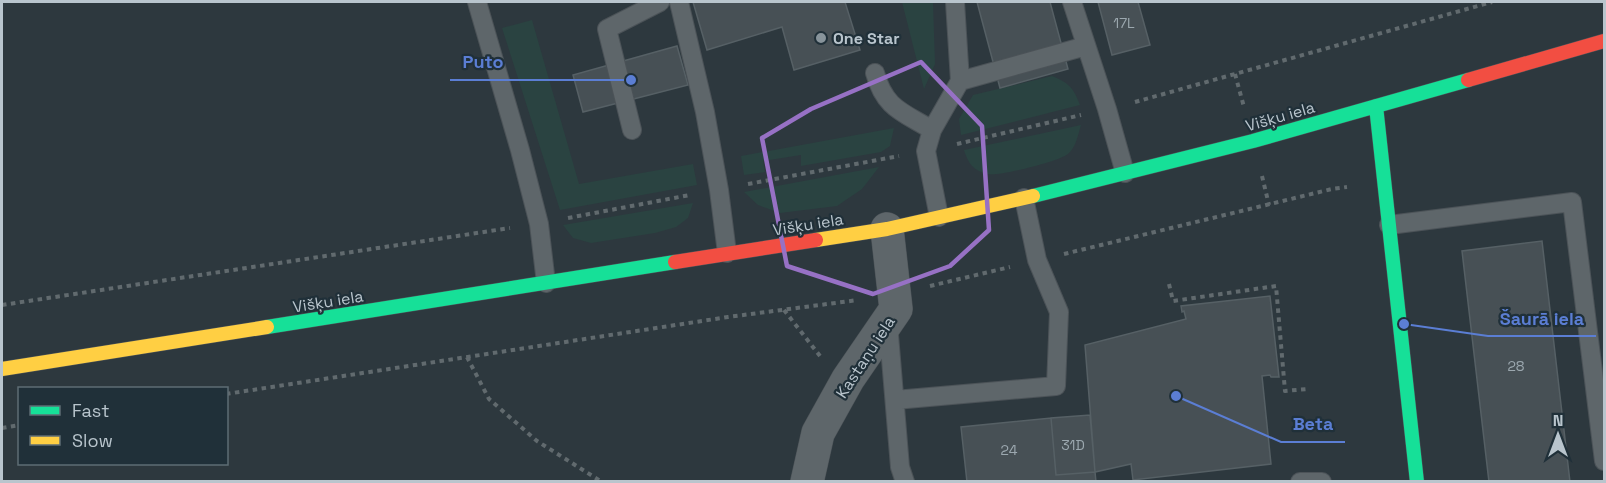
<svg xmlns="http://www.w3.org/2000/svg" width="1606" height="483" font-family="'Space Grotesk',sans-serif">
<rect width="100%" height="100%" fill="#2d383e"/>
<path fill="#2a4341" d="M902,2H933L935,64L924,89Z
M532,20L579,184L693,164L697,185L560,210L502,28Z
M1052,76C1069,83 1073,87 1080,105L961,135L959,119L973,95Z
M1081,125C1078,135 1076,147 1068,154C1060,161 998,177 988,174C973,171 968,163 964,150Z
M894,128L890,146L881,152L801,166V155L763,161L765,172L744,175L741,156Z
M879,167L862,189L837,206L780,213L758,205L744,192Z
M693,203L688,218L676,227L655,233L591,243L573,238L563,225Z"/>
<path fill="#475055" stroke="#566065" stroke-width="1.5" d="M693,2H845L860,50L794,70L782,27L707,50Z
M977,2H1050L1068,69L1000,88Z
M1098,2H1138L1150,45L1112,55Z
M677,46L688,85L583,112L573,75Z
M1542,241L1570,482H1489L1462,251Z
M1270,296L1279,377H1271L1270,375L1262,376L1271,464L1133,480L1131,464L1095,472L1085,345L1186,319L1184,311L1182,312L1181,306Z
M1090,415L1095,472L1056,475L1051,418Z
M1051,418L1056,475L1095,472L1096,482H967L961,427Z"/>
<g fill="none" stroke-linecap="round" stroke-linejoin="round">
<g stroke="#4c5358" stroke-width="20">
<path id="lane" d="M477,2L520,150L539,224L546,283
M679,2L705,112L719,190L727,253
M1072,2L1107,109L1125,173
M875,73C885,109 903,112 932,130
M960,81L1086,46
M632,130L607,29L660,2
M939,217L926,151L932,130L960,81L955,2
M1389,225L1572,202L1604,461
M888,323L900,467L905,482
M895,400L1056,386L1059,312L1037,260L1024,198
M1300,482H1322"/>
</g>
<g stroke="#4c5358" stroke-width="34">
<path id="street" d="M807,482L818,433L848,379L896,309L887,229"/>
</g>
<g stroke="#4c5358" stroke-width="15">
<path id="fast" d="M1376,106L1417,482
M1033,196L1253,141L1468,80
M267,327L675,262"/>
</g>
<g stroke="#4c5358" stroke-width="15">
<path id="slow" d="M816,240L887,229L1033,196
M2,369L267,327"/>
</g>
<g stroke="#4c5358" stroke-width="15">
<path id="jam" d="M1468,80L1604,41
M675,262L816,240"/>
</g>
<path stroke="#616a6e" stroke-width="4" stroke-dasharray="4.5 4.5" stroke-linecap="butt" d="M1235,74L1244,107
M1135,102L1492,2
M957,144L1081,115
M1262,176L1269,205
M748,184L899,156
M568,218L690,195
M1064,254L1332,189L1347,187
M1169,284L1173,301L1276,286L1285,391L1307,389
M930,286L1010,267
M2,305L510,228
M784,310L820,356
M467,357L489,399L537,441L602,482
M226,394L728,317L858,300
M2,428L20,425"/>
<use href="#lane" stroke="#5e666a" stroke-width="18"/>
<use href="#street" stroke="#5e666a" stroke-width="33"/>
<use href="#fast" stroke="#16e098" stroke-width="14"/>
<use href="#slow" stroke="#ffcf43" stroke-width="14"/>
<use href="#jam" stroke="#f24e42" stroke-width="14"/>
</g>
<path fill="none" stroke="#9771c5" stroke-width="4.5" stroke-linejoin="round" d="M921,62L982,126L989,230L950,266L873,294L787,266L762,138L811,109Z"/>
<circle fill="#88949b" stroke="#203039" stroke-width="2" cx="821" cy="38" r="6"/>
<g text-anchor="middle" stroke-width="4.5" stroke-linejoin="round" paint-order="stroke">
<g font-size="14" fill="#9ca8af">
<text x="1124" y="28">17L</text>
<text x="1516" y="371">28</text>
<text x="1073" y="450">31D</text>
<text x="1009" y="455">24</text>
</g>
<g font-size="16" font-weight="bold" fill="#b9c5cd" stroke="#203039" text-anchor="start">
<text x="833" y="44">One Star</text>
</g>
<g font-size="16" fill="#b9c5cd" stroke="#203039">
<text transform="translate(1280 116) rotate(-16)" y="6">Višķu iela</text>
<text transform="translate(808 224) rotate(-9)" y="6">Višķu iela</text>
<text transform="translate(328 301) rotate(-9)" y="6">Višķu iela</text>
<text transform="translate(865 357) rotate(-57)" y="6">Kastaņu iela</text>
</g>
</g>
<path fill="none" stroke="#5b7ed4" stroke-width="2" d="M631 80L515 80H450M1404 324L1488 336H1596M1176 396L1281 442H1345"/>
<g fill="#5b7ed4" stroke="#203039" stroke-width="2">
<circle cx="631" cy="80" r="6"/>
<circle cx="1404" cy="324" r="6"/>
<circle cx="1176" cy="396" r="6"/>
</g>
<g font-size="18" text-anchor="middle" font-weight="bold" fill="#5b7ed4" stroke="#203039" stroke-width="4.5" stroke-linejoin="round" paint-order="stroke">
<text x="483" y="68">Puto</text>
<text x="1542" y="325">Šaurā iela</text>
<text x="1313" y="430">Beta</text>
</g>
<rect width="1606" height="483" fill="none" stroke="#b9c5cd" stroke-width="6"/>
<rect x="18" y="387" width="210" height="78" fill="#203039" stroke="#5d6c74" stroke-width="1.5"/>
<rect x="30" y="406" width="30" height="9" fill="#16e098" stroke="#5d6c74" stroke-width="1.5"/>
<text x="72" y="417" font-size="18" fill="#b9c5cd">Fast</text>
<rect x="30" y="436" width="30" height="9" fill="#ffcf43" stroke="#5d6c74" stroke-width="1.5"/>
<text x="72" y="447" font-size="18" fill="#b9c5cd">Slow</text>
<g transform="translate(1558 435)" stroke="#203039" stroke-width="4.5" paint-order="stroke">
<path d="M0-4.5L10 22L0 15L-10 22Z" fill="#b9c5cd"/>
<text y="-9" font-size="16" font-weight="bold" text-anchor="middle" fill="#b9c5cd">N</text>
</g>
</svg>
